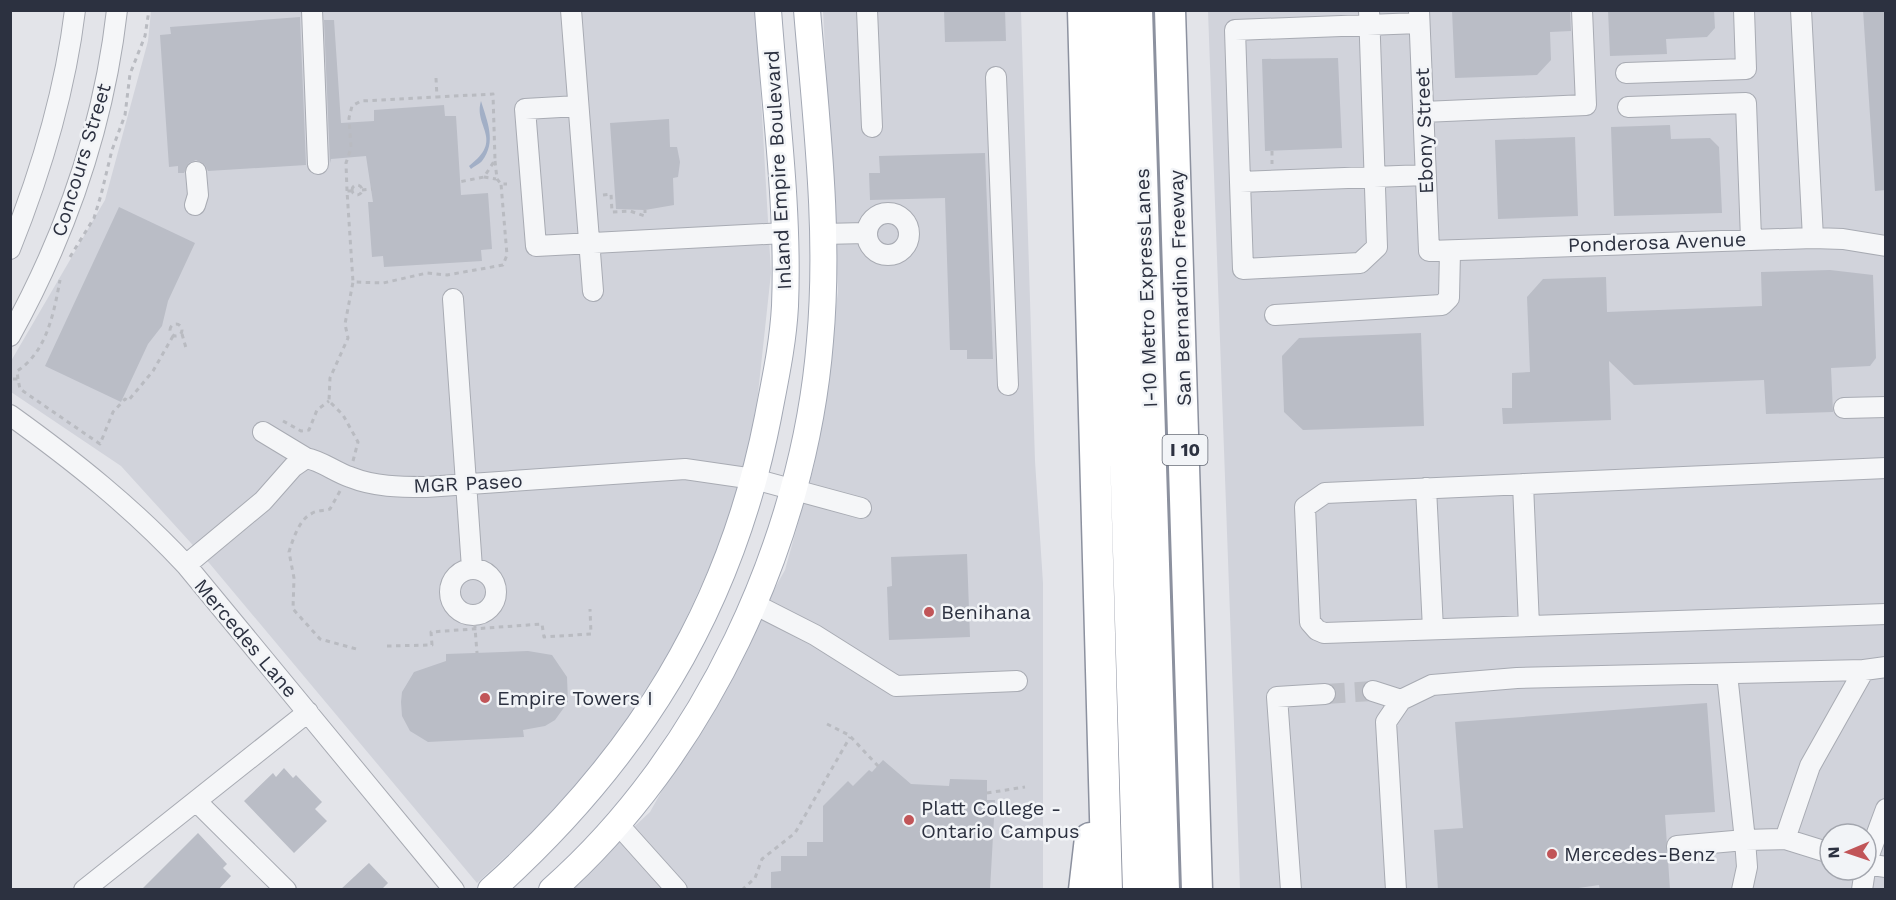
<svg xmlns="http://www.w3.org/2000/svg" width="1896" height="900" font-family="'Work Sans',sans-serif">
<rect width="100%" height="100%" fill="#e3e4e9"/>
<path fill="#d1d3db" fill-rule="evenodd" d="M151,11H756L771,273L755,421L728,527L673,647L621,728L558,809L477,883L210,564L121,466L11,392V361L105,200L148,41Z
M823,11H1021L1035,461L1043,583V889L566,890L650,812L785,570L814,466L838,292Z
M1208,11H1885V889H1240ZM1830,834H1866V870H1830Z"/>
<path fill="#a2afc6" d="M481,101C487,121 497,142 482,161C480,164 474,166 471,169L469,166C505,139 473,127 481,101Z"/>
<path fill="#babdc6" d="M944,10H1005L1006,41L945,42Z
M1452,10H1570L1571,31L1550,32L1551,60L1537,75L1455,78Z
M1608,10H1714L1715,28L1707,37L1666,39L1667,54L1610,56Z
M1863,10H1886V190L1875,191Z
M300,17L306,165L208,171L205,165L196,160L189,163L184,173H178V166L169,167L160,35L171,34L170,27Z
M324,20H334L341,123L374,121V110L444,105L445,116H456L461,195L488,193L492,249L481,250L482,261L384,267L383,256L372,257L368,202H373L366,156L331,159L330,163Z
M1338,58L1342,148L1265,151L1262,59Z
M669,119L670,147H677L680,162L678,177L673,178L674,205L645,210L616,209L610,123Z
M1670,125L1671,139L1710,138L1719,147L1722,213L1614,216L1611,127Z
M1575,137L1578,216L1498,219L1495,140Z
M985,153L993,359H967V350H950L945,198L870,200L869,173H880L879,156Z
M119,207L195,243L168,301L162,326L148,344L121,402L45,366Z
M1830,270L1873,275L1876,358L1870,366L1831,368L1833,412L1766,414L1764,380L1634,385L1609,361L1611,420L1503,424L1502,408H1512V373L1530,372L1527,297L1543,279L1606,277L1607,312L1762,306L1761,272Z
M1421,333L1424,426L1303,430L1284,412L1282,356L1299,338Z
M967,554L970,637L889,640L887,587L892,586L891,557Z
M528,651L552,655L567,677L568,702L555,720L545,726L523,730L524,737L428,742L410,731L402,716L401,702L402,692L414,672L446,661V654Z
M1707,703L1715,812L1665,815L1670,890H1600L1599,885L1565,890H1438L1434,830L1463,828L1455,722Z
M883,760L911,784L949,786L950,779L987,780V800H995L990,890H771V872L781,871V856H807V842H823V806L848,781L853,786L869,770L872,772Z
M284,768L293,778L296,775L322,802L315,809L327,821L294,853L244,801L273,773L276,777Z
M198,833L227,864L223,868L231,876L218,890H141Z
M369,863L388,883L381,890H340Z"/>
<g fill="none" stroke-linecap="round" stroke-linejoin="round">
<path stroke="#bec0c7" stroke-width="20" stroke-dasharray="20 10" stroke-linecap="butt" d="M1325,694L1373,691"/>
<g stroke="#a8abb3" stroke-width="22">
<path id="minor" d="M312,10L318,164
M571,10L593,291
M867,10L872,127
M1419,10L1429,251L1813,238L1843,239L1886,246
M1801,10L1813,238
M1419,23L1235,30L1240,182L1426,175
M1626,73L1746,69L1744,10
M996,77L1008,385
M578,106L525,109L536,246L784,233
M1628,107L1746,103L1751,239
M1423,112L1586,105L1582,10
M1240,182L1243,269L1360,263L1377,247L1369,10
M195,205L198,195L196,172
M867 234a21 21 0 1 1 42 0a21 21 0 1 1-42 0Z
M823,234L866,233
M10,249C41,172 65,93 75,10
M453,299L472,568
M1275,315L1442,305L1449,298L1450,251
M10,336C66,235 104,125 117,10
M1844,408L1886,407
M10,415C74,461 133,508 186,565L454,890
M263,432L306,458
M1886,468L1325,493L1305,507L1310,622L1317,630L1324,633L1886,614
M1523,484L1529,626
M1426,488L1433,629
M186,565L263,501L293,467L306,458C322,461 335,472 350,477C375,487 400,487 426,487L685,469L754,479L861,508
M450 592a23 23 0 1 1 46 0a23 23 0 1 1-46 0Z
M754,604L815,635L896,686L1017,681
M1373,691L1401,700
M197,802L286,890
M616,822L677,890
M1677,846L1745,840L1727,674
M1830,853L1785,839L1810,766L1864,670L1886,667
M1866,863L1886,809
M1866,864L1886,867
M84,890L308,712
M1291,890L1277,697L1325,694
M1396,890L1386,722L1401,700L1432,685L1517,678L1864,670
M1742,890L1747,867L1745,840L1785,839
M1862,890L1865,870"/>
</g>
<g stroke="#a3a8b4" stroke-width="28">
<path id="major" d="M491,890C637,759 730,611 768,417C775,380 783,344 785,306C789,208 775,108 768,10
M552,890C704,756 804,541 820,341C830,231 816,120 807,10"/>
</g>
<g stroke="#8c919f" stroke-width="33">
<path id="highway" d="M1083,10L1107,890
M1112,10L1138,890
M1137,10L1164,890
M1170,10L1197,890
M1084,890L1090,838"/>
</g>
<path stroke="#b9bbc1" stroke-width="3" stroke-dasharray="4.5 4.5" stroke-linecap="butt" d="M436,78L437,97L493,94L495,160L484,177L459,182
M1272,151V164
M495,161L497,179L501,184H507
M484,177L496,179
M352 190a5 5 0 1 1 10 0a5 5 0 1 1-10 0Z
M362,190L372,189
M347,191L346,163L351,148L349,118L352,106L361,101L437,97
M352,191H347L353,282
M603,195L611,194L612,212L630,211L645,216V210
M70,257L94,218L101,195L112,150L125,115L130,74L145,36L149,10
M170 330a6 6 0 1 1 12 0a6 6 0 1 1-12 0Z
M182,334L186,348
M13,379H18L20,389L100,444L113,412L125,399L128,401L153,371L173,336
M18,379L17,371C47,352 54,312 60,280
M283,421L301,431L309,430L317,410L329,401
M353,461L358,442L343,415L329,401L330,378L348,338L345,324L353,282L383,283L427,273L447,275L503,265L507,255L501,184
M340,491L330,509C324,511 316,510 311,514C299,520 293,539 289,552L294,578L293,609L320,639L360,650
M474,615L477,653
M387,646L432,645L431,632L542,624L544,637L591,634L590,609
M827,724L849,735L878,766
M987,793L1025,787
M742,890L755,878L762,859L795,833L850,737"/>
<use href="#minor" stroke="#f5f6f8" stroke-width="20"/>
<use href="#major" stroke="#fff" stroke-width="26"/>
<use href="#highway" stroke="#fff" stroke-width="30"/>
</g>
<g fill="#c15558" stroke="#f2f4f7" stroke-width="2">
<circle cx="929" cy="612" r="6"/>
<circle cx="485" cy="698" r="6"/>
<circle cx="909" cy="820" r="6"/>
<circle cx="1552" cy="854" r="6"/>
</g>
<g text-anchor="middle" stroke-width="5" stroke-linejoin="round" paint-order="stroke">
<rect fill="#f2f4f7" stroke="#676c77" stroke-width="1.5" x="1162.5" y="435" width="45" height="30" rx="4.5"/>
<g font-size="18" font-weight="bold" fill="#2c3140">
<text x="1185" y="456">I 10</text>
</g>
<g font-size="20" fill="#2c3140" stroke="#f2f4f7">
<text transform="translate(1424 131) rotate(-92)" y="7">Ebony Street</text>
<text transform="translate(81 160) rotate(-73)" y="7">Concours Street</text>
<text transform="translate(778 170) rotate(-93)" y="7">Inland Empire Boulevard</text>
<text transform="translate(1657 242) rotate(-2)" y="7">Ponderosa Avenue</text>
<text transform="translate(1146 288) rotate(-92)" y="7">I-10 Metro ExpressLanes</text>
<text transform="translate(1180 288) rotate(-92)" y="7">San Bernardino Freeway</text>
<text transform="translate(468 483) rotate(-3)" y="7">MGR Paseo</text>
<text transform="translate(246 638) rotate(50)" y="7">Mercedes Lane</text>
</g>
<g font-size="20" fill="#2c3140" stroke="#f2f4f7" text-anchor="start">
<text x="941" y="619">Benihana</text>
<text x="497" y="705">Empire Towers I</text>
<text x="921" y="815">Platt College -<tspan x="921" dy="23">Ontario Campus</tspan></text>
<text x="1564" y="861">Mercedes-Benz</text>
</g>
</g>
<rect width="1896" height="900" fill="none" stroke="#2c3140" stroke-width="24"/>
<g transform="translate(1848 852) rotate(268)"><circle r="28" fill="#f2f4f7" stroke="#a3a6ae" stroke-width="1.5"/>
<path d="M0-4.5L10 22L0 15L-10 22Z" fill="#c15558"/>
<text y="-9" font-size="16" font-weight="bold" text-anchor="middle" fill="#2c3140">N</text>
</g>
</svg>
